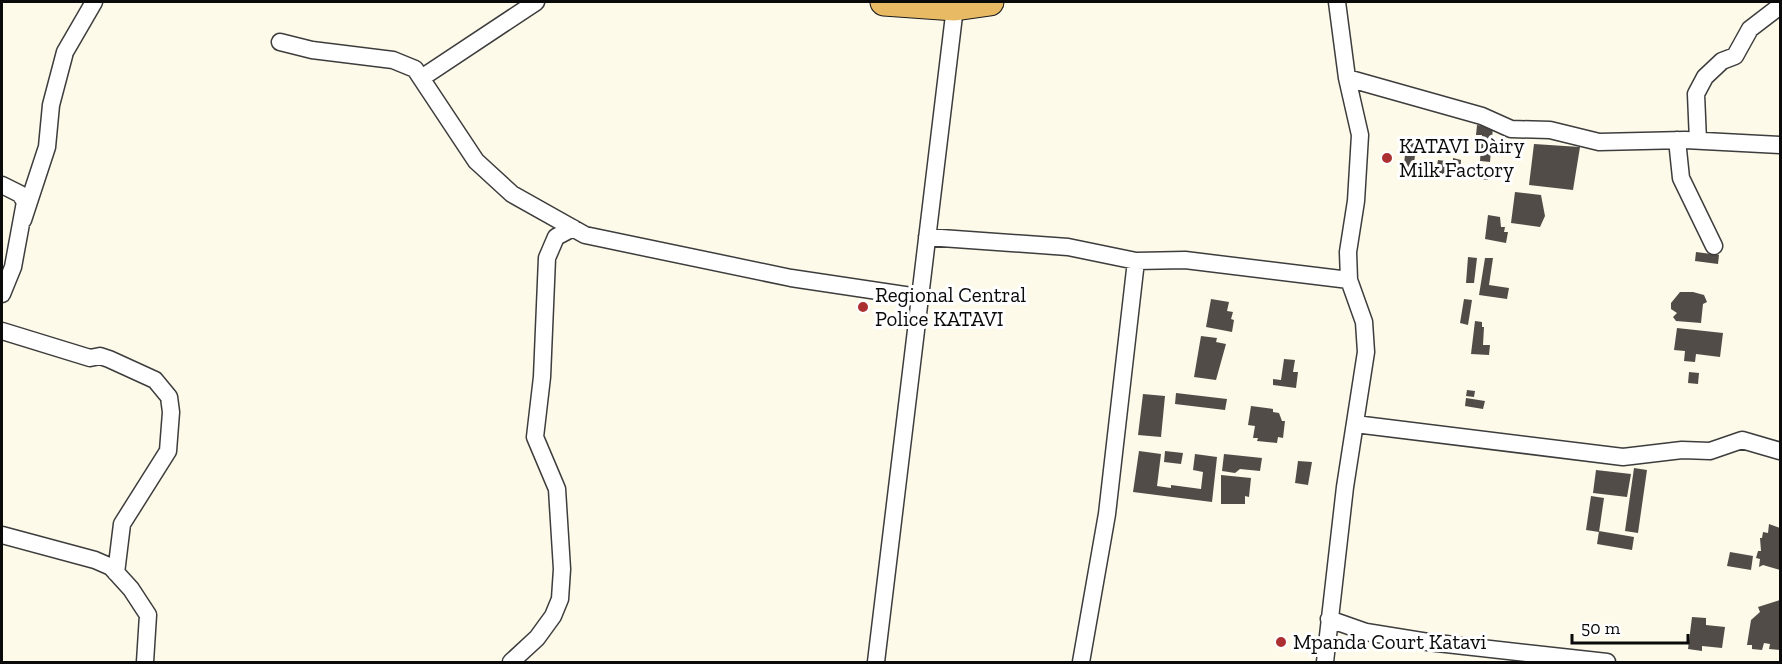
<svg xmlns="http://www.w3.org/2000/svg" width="1782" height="664" font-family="'Zilla Slab',serif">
<rect width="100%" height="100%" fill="#fdfae9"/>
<path fill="#514c48" d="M1477,125L1493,127L1490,162L1480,161L1482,135H1476Z
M1411,139L1417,140L1413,171L1403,170L1407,141L1411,142Z
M1534,144L1580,147L1573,190L1529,185Z
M1453,158L1461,160L1460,175L1427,173L1428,170L1424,169L1425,165L1437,166L1438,160L1453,162Z
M1482,166L1490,167L1488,180L1461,176L1462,170L1481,173Z
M1515,192L1541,195L1545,216L1540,227L1511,223Z
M1488,215L1500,217L1501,227H1505L1504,232H1508L1506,243L1485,239Z
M1696,252L1719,255L1718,264L1695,261Z
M1468,257L1477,258L1474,283H1466Z
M1485,258H1493L1489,285L1509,288L1507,299L1479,295Z
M1680,292H1693L1704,295L1707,302L1703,304L1701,323L1676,321L1673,317L1677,313L1671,309V303Z
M1211,299L1229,302L1227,311L1233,312L1231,319L1234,320L1232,332L1206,327Z
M1464,299L1472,300L1468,325L1460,323Z
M1475,321L1482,322V327H1484L1483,345H1490L1489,355L1471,354Z
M1677,328L1723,333L1720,357L1696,354L1695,362L1684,361L1685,351L1674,350Z
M1201,336L1217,338L1216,342L1226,344L1216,380L1194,377Z
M1284,359L1295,360L1293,372H1298L1296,388L1273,385V379L1281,380Z
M1689,372L1699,373L1698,384L1688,383Z
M1467,390L1475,391L1474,397L1466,396Z
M1176,393L1227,399L1225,410L1175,404Z
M1143,394L1165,396L1161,437L1138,435Z
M1466,398L1485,401L1483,409L1465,406Z
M1251,406L1273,409V412L1279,413L1282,421H1285L1283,438L1278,437L1277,443L1257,441L1258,438H1253L1255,426L1248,425Z
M1139,451L1161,454L1157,486L1171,488V485L1201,489L1203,472L1193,470L1195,454L1217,457L1212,502L1133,492Z
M1165,451L1183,453L1181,464L1164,462Z
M1224,454L1262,458L1260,471L1240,469L1235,473L1222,471Z
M1298,461L1312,462L1308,485L1295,483Z
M1634,468L1647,470L1638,533L1625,531Z
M1596,470L1631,474L1627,497L1593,493Z
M1221,475L1251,478L1249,497L1245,496V504H1221Z
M1591,496L1604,498L1599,532L1586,530Z
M1769,524L1780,528V570L1763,565L1759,567L1760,559L1756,558L1758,551H1761L1760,538H1762L1763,532L1768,533Z
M1599,531L1634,537L1632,550L1597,544Z
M1730,552L1753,556L1751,570L1727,566Z
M1780,600V650L1769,649L1770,644L1764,643L1762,650L1752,649V645H1747L1751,620L1760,612L1758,607Z
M1692,617L1706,618V625L1725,627L1722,648L1702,646V651L1688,649Z"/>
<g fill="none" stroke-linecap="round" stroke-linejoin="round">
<g stroke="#3d3d3d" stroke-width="19">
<path id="minor" d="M1337,2L1347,78L1360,135L1356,201L1348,252L1349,280
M280,42L312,50L393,60L415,69L476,161L512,194L585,235L791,278L918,297
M423,77L536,2
M1347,78L1482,116L1511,129L1550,130L1599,142L1685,140L1780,145
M1677,140L1681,178L1714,246
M1698,141L1696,94L1705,77L1722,61L1735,56L1750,29L1780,6
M2,185L20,194L25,202L13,267L2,294
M23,220L47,147L51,105L65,52L94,2
M927,237L1068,247L1136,261L1185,260L1349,280L1364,322L1366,352L1345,487L1325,662
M2,331L90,358L100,356L109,359L155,380L169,397L171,412L168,451L122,524L116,573
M1355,424L1623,457L1682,450L1710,451L1742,440L1780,451
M2,535L95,560L111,567L131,589L148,615L145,662
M1329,619L1366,632L1428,642L1607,662
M511,662L537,638L553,616L560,599L562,569L557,489L535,437L542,377L547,258L556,237L573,228
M876,662L955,7
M1081,662L1107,514L1136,261"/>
</g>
<g stroke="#1b1b1b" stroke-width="29">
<path id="trunk" d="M884,2L955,7L990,2"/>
</g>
<use href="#minor" stroke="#fff" stroke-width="16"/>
<use href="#trunk" stroke="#e8ba64" stroke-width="27"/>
</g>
<g fill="#ac3031" stroke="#fff" stroke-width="2">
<circle cx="1387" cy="158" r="6"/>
<circle cx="863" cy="307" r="6"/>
<circle cx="1281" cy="642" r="6"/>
</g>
<g text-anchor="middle" stroke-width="6" stroke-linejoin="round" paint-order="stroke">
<g font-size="21" fill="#0a0a0a" stroke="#fff" text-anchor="start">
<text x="1399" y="153">KATAVI Dàiry<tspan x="1399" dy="24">Milk Factory</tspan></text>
<text x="875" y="302">Regional Central<tspan x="875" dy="24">Police KATAVI</tspan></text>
<text x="1293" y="649">Mpanda Court Katavi</text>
</g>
</g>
<rect width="1782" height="664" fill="none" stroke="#0a0a0a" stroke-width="6"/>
<path d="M1572 634v9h116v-9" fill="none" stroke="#0a0a0a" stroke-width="3"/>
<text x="1581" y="634" font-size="18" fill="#0a0a0a" stroke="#ffffff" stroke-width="4.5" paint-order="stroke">50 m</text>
</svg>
